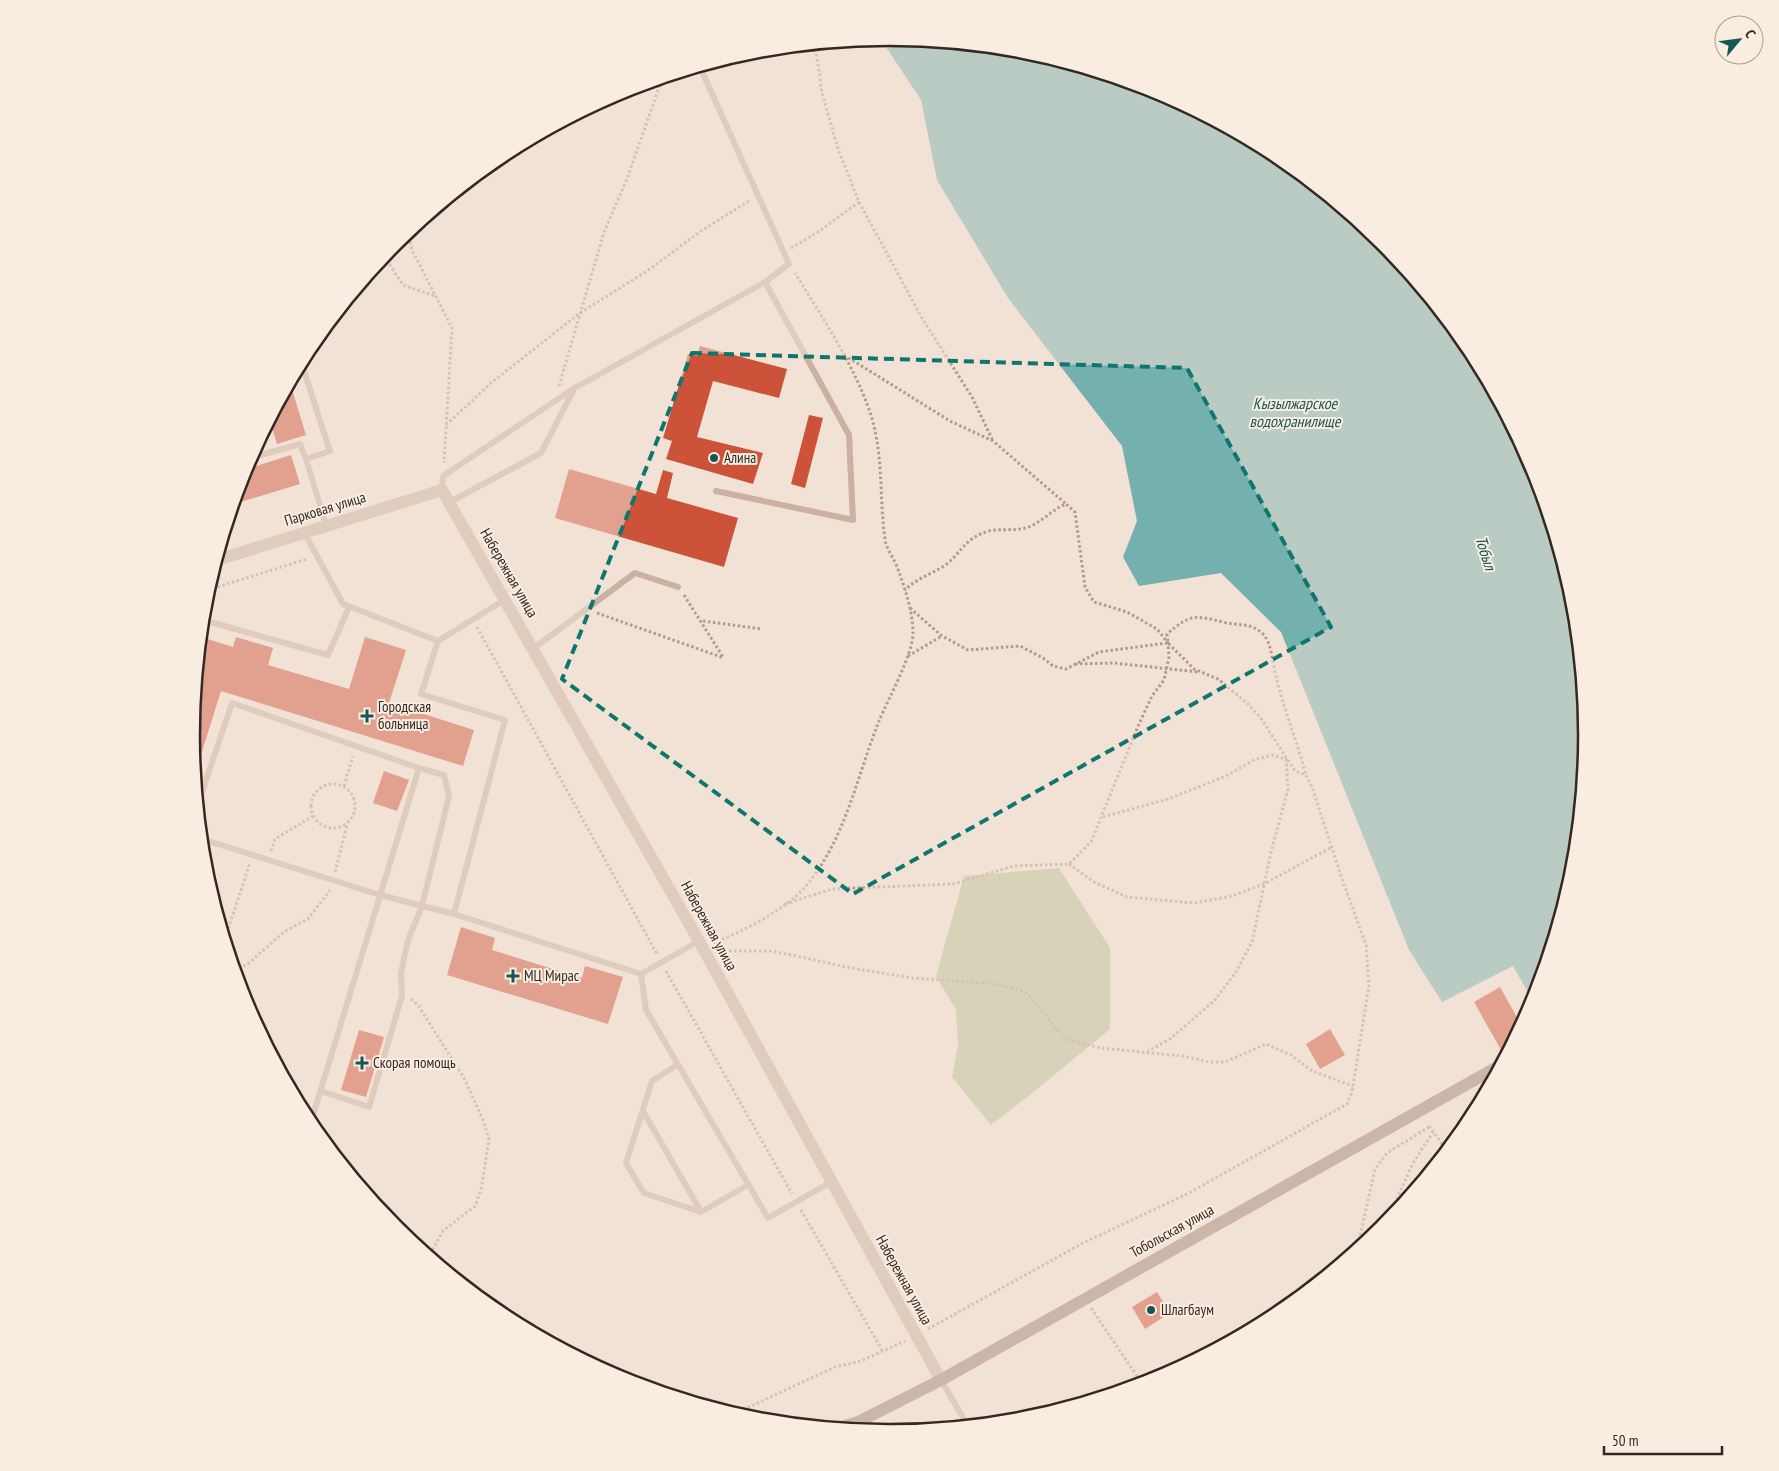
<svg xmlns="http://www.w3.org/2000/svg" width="1779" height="1471" font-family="'PT Sans Narrow',sans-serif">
<rect width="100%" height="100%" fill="#f2e2d5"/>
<path fill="#b5c195" d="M1059,868L1110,948V1029L1030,1095L991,1125L952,1077L958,1045L956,1010L936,976L964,876Z"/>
<path fill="#73b0ae" d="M880,38H890L1026,51L1157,91L1278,155L1383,242L1470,348L1534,469L1574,600L1587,736L1574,872L1534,1003L1513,966L1442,1002L1409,950L1281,632L1221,573L1139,586L1123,557L1137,521L1122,446L1008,298L937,180L921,100Z"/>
<path fill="#cc5239" d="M700,346L787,369L779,398L713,381L697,437L763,453L753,484L666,459L672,441L663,438L688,354L697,356Z
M290,383L306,435L277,444L270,421Z
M809,415L823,418L805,488L791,484Z
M291,455L300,484L234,504L244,470Z
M569,469L656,494L663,470L673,473L667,498L738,518L724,567L555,518Z
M201,637L233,647L236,637L273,648L268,665L349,689L365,637L406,650L389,703L474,730L463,766L221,691L195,774L192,735Z
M384,771L409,780L397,811L373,803Z
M461,927L495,938L492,950L582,978L585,966L623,977L608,1024L447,975Z
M1500,987L1522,1026L1505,1057L1474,1002Z
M1330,1029L1345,1055L1320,1069L1306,1044Z
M359,1030L384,1037L366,1097L341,1090Z
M1157,1292L1170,1313L1145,1329L1132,1307Z"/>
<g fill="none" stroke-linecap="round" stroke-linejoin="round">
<path stroke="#b59a8b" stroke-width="3" stroke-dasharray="2.5 2.5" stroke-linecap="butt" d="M812,45L817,57L822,93L838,149L859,202L922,318L972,397L993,441
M408,232L412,250L452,328L444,463
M791,248L818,232L859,202
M384,256L403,285L435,296
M844,355L950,421L993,441L1066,504
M559,386L604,232L627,179L662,79
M446,425L491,383L580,313L647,271L701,231L749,201
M208,590L307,559
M684,595L723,657
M910,608L942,636L968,650L1020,646L1043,658L1053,666L1066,669L1099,652L1167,643
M597,613L724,658
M703,621L762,629
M477,627L657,954
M908,656L942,636
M1075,664L1114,663L1198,672
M311 806a22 22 0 1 1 44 0a22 22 0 1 1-44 0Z
M344,786L353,756
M1103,817L1168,799L1226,776L1254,760L1272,755L1286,759L1288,789L1271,852L1252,942L1236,972L1215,1000L1170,1039L1148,1051
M271,851L275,839L313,816
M1069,864L1094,882L1127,897L1194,903L1232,896L1264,884L1332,847
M335,872L347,825
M785,904L832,889L953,884L1014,866L1069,864L1091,842L1139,724L1152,696L1164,680L1169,657L1168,643L1157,629L1127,612L1094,602L1085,587L1075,512L1066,504C1053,509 1044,520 1031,526C1018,532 1002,528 989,531C964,538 961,554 944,566C930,575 917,578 905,590
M225,938L250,863
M713,943C741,932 786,910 805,887C845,841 857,776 879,721C888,699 914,653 913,631C912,609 905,588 897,567C894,558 886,549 885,539C879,497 884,454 870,412C853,363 822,317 795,273
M719,951H772L857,969L912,978L995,984L1026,992L1065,1039L1101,1048L1183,1056L1209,1062H1225L1266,1044L1291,1055L1312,1071L1353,1086
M666,971L792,1194
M235,972L249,963L285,931L308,919L330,890
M411,999L418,1005L464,1078L483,1120L489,1139L481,1190L475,1206L443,1231L429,1256
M1467,1114L1471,1121
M1429,1126L1447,1151
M801,1210L882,1350
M1357,1250L1375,1169L1387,1153L1429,1127
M1357,1250L1389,1216L1413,1163L1433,1132
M1091,1308L1143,1385
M928,1329L1081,1244L1189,1193L1347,1104L1352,1092L1369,985L1366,945L1341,876L1312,787L1306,775L1295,771L1260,717L1248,704L1218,679L1194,669L1168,643L1167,634C1190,614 1195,615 1223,622C1237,626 1250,622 1262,633C1270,641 1271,652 1273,662C1280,701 1296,737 1306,775
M734,1414L835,1367L861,1361L905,1341"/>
<path stroke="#cab1a1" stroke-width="6" d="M700,67L789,264L765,282
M301,362L330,451L306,459L326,525
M250,458L300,444L306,459
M442,490L443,476L573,389L765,282L849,435L853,520L716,491
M450,502L541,453L573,391
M304,532L343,604L438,641L506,599
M203,620L328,655L349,607
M438,641L421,694L505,720L454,914
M534,648L635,573L678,587
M198,804L232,703L419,768
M202,839L380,895L454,914L641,974L699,941
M641,974L646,1010L768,1218L831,1182
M677,1065L652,1081L626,1163L644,1193L701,1212L748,1185
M643,1111L701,1212
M310,1125L419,768L444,775L449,796L422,906L408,940L401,973L402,996L369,1107L321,1091
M941,1380L968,1426"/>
<path stroke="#cab1a1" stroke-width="12" d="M217,560L442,490L699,941L941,1380"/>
<path stroke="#9d7f73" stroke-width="12" d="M838,1428L858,1422L941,1380L1501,1065"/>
</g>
<path d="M0 0H1779V1471H0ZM692,353L1187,368L1331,627L853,894L562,679Z" fill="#f2e2d5" fill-opacity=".55" fill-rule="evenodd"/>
<path fill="none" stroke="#0f766e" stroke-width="4" stroke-dasharray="10 6" stroke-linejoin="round" d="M692,353L1187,368L1331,627L853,894L562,679Z"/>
<g fill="#185656" stroke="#f9ede1" stroke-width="2">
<circle cx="714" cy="458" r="5"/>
<path d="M364.5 708.5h5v5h5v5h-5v5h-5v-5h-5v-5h5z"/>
<path d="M510.5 968.5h5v5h5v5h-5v5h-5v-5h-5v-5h5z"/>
<path d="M359.5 1055.5h5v5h5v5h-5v5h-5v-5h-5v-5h5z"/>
<circle cx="1151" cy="1310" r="5"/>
</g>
<g text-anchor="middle" stroke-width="4" stroke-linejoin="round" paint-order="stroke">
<g font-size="15" fill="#332824" stroke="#f9ede1" text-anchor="start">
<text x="724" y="463">Алина</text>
<text x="378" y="712">Городская<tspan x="378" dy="17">больница</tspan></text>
<text x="524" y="981">МЦ Мирас</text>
<text x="373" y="1068">Скорая помощь</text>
<text x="1161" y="1315">Шлагбаум</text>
</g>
<g font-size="15" fill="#332824" stroke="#f9ede1">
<text transform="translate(325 509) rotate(-17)" y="5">Парковая улица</text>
<text transform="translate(509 573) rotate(60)" y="5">Набережная улица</text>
<text transform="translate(709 926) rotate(61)" y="5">Набережная улица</text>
<text transform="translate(1172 1231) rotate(-29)" y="5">Тобольская улица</text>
<text transform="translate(904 1280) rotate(61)" y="5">Набережная улица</text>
</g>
<g font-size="16" font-style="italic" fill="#185656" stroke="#f9ede1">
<text x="1295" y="409">Кызылжарское<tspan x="1295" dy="18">водохранилище</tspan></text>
<text transform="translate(1486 553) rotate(73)" y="6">Тобыл</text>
</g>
</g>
<path d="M0 0H1779V1471H0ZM200 735a689 689 0 1 1 1378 0a689 689 0 1 1-1378 0Z" fill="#f9ede1" fill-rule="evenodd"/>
<path fill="none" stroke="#332824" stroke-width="2.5" d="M200 735a689 689 0 1 1 1378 0a689 689 0 1 1-1378 0Z"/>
<g transform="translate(1739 40) rotate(61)"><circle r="24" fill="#f9ede1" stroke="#aa9e95"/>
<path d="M0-4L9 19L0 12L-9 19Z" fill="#185656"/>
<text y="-8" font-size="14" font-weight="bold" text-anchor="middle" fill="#332824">С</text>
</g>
<path d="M1604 1446v8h118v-8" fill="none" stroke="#332824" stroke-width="2.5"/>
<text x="1612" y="1446" font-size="15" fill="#332824" stroke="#f9ede1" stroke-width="4" paint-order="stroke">50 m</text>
</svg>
